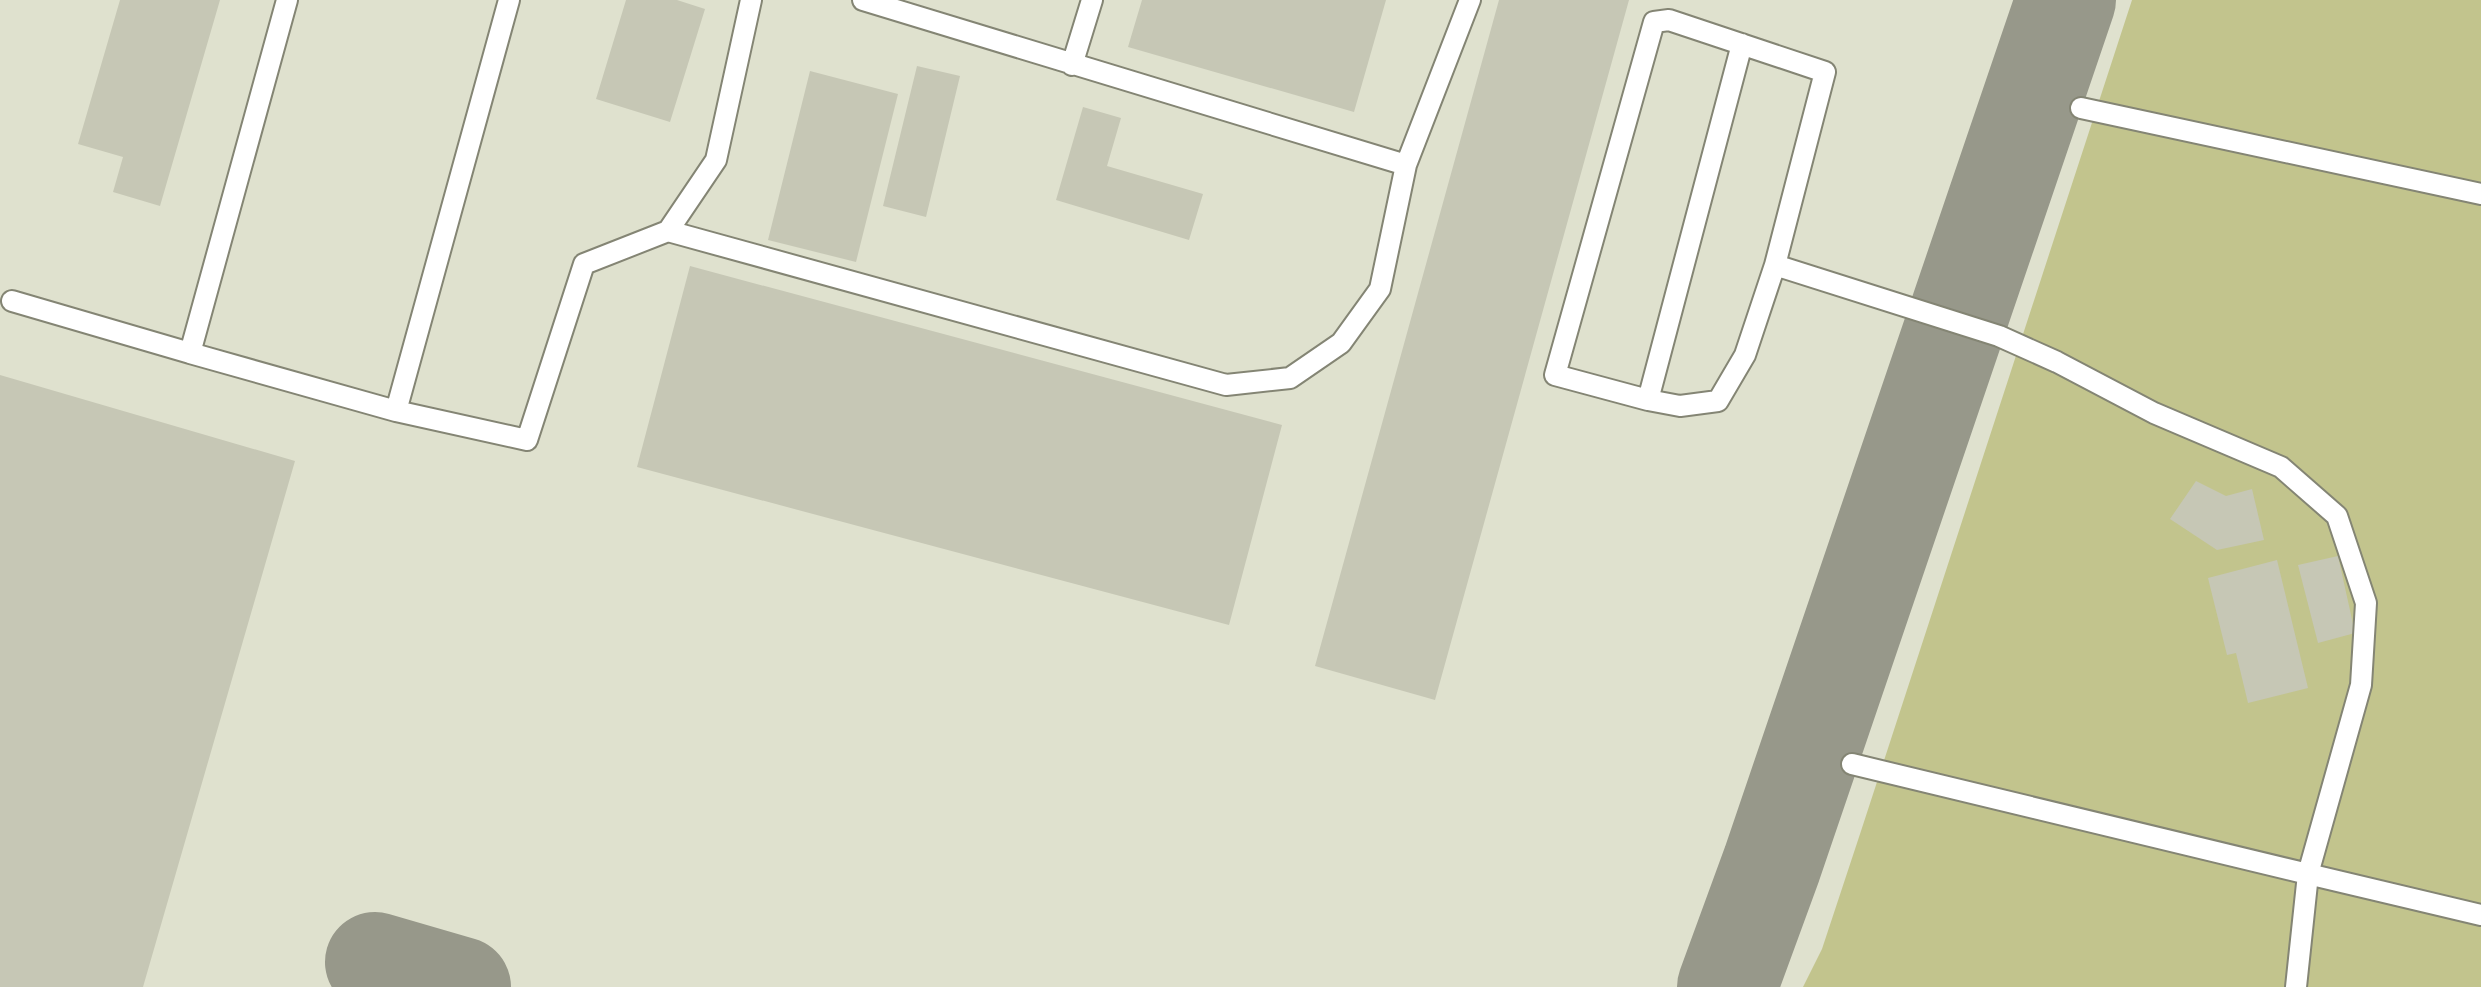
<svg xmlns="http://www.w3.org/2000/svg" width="2481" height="987" font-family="'Libre Baskerville',serif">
<rect width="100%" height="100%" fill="#dfe1ce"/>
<path fill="#c2c48d" d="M2132,0H2481V987H1803L1822,949L1861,831Z"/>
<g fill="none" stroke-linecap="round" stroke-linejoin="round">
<path stroke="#97988a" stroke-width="100" d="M375,962L461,987
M1727,987L1772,864L2066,0"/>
</g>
<path fill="#c6c7b5" d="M120,0H220L160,206L113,192L123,157L78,144Z
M626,0H677L705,9L670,122L596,99Z
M1142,0H1386L1354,112L1128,47Z
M1499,0H1629L1435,700L1315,666Z
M917,66L960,76L926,217L883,206Z
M810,71L898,94L856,262L768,240Z
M1083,107L1121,118L1107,166L1203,194L1189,240L1056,200Z
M690,266L1282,425L1229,625L637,467Z
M0,375L295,461L143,987H0Z
M2196,481L2226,496L2252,489L2264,540L2217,550L2170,519Z
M2338,556L2355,633L2318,643L2298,565Z
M2277,560L2308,688L2248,703L2236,653L2227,655L2208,578Z"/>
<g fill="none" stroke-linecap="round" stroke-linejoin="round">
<g stroke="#848574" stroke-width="24">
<path id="service" d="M287,0L190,353L396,411L527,440L584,264L668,231L716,160L751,0
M863,0L1406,165
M1742,44L1648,400L1555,375L1654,22L1669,20L1825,72L1775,265L1999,336L2057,362L2154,413L2281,467L2337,516L2366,603L2361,685L2308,874L2481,915
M1072,65L1092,0
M2081,108L2481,194
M668,231L1226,385L1290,378L1341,343L1380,289L1406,165L1470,0
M12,301L190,353
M1648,400L1680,406L1718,401L1745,355L1775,265
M396,411L509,0
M1852,764L2308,874L2296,987"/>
</g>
<use href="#service" stroke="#fff" stroke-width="20"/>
</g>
</svg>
